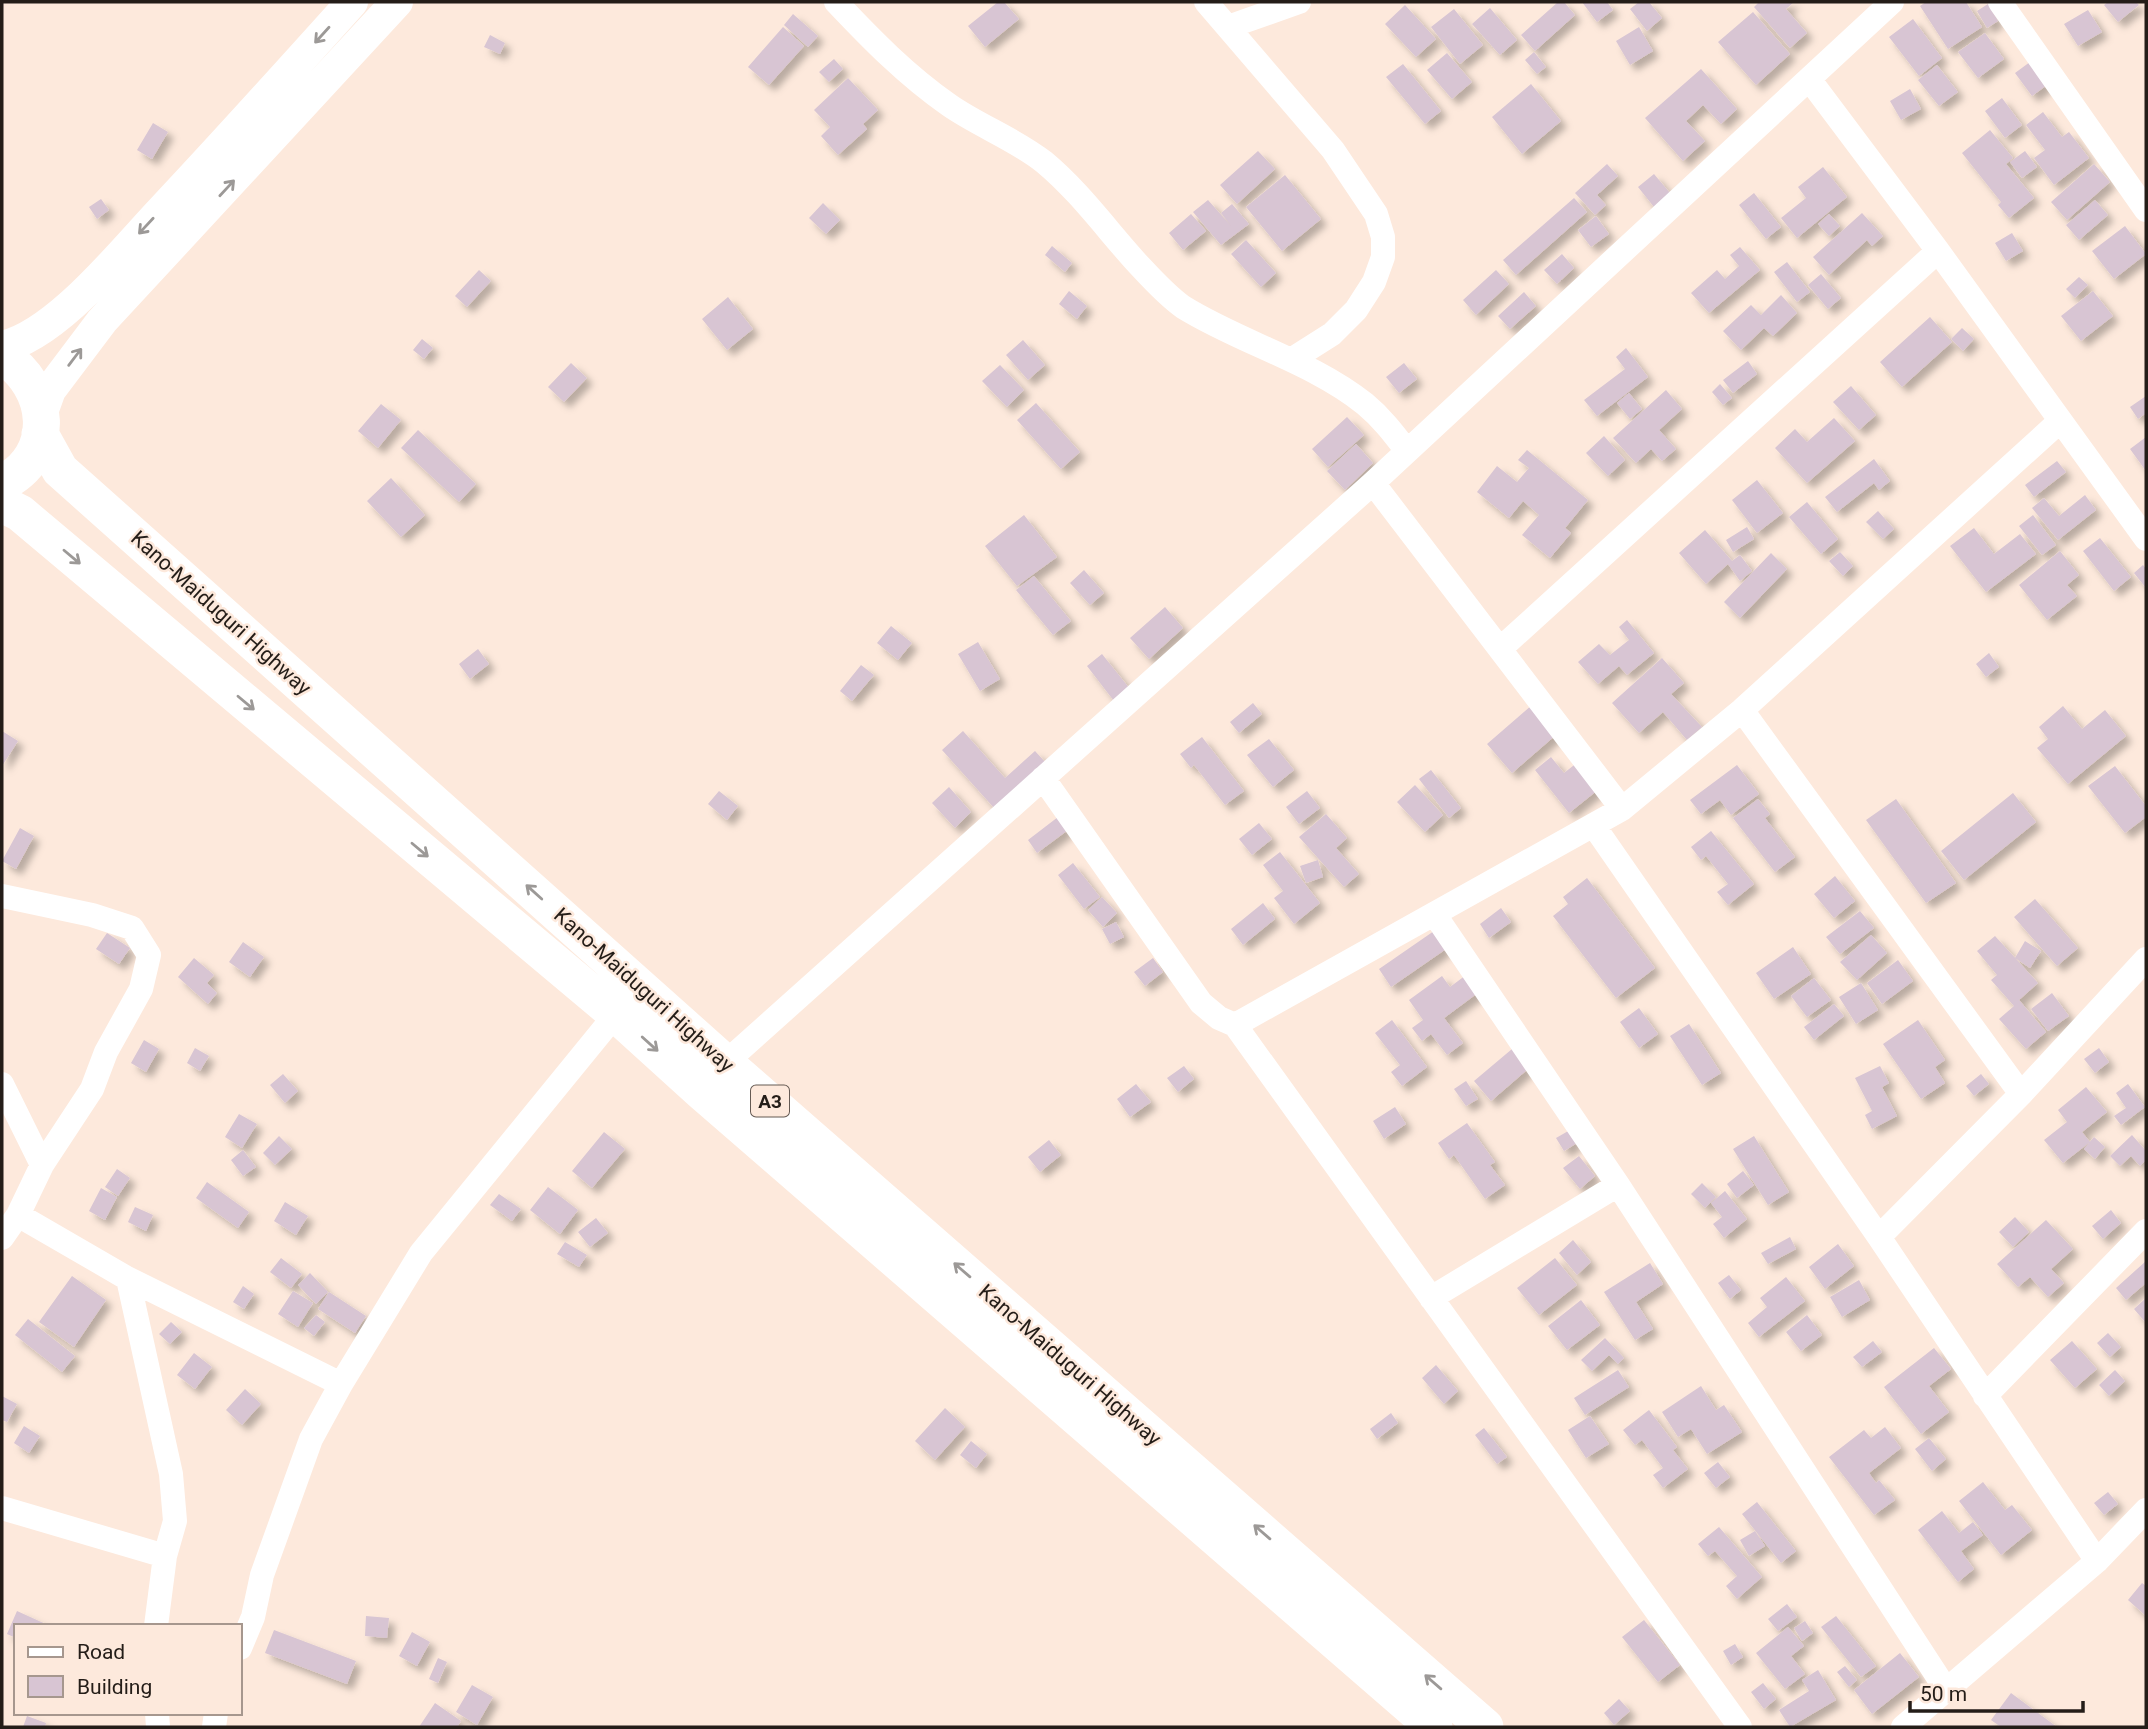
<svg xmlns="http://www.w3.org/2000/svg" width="2148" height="1729" font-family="Roboto,sans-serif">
<defs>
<filter id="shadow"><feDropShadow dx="6" dy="6" stdDeviation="3.5" flood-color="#0004"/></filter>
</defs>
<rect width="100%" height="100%" fill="#fde9dc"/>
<path fill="#d8c5d3" filter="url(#shadow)" d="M998,2H1004L1019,19L985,47L968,26Z
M1558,2H1564L1575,15L1535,51L1521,35Z
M1582,2H1607L1613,10L1597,22Z
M1639,2H1649L1662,18L1647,31L1630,9Z
M1759,2H1794L1786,9L1807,33L1790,48L1754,7Z
M1926,2H1966L1982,27L1948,49L1920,6Z
M2108,2H2136L2139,5L2118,22L2104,5Z
M1988,4L1998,21L1987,28L1977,11Z
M1405,5L1436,39L1416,57L1385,24Z
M1490,8L1517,40L1500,55L1472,24Z
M1454,9L1483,45L1460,64L1431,27Z
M2088,10L2102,32L2078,46L2064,24Z
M1753,12L1790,54L1756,85L1718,42Z
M793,14L818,36L808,47L784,25Z
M1913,19L1942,58L1919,76L1889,37Z
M783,27L804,46L769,85L748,67Z
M1639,27L1653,51L1630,65L1616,41Z
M1985,33L2004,59L1978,78L1958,52Z
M490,35L505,43L500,54L484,47Z
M1534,52L1546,67L1537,74L1525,60Z
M1447,53L1472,82L1452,99L1427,70Z
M834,59L843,69L829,82L819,72Z
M2030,62L2047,85L2032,96L2015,73Z
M1403,64L1441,111L1425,124L1386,77Z
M1937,65L1958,92L1939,106L1918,80Z
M1701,69L1737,109L1721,124L1703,105L1686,121L1705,141L1683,161L1645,118Z
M848,78L878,110L863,124L867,129L838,155L821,136L830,127L814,110Z
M1531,84L1561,121L1522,154L1492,117Z
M1910,89L1921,109L1901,120L1890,101Z
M2002,98L2022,125L2005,138L1985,111Z
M2043,112L2062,137L2069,132L2089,158L2054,185L2034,158L2045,150L2026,125Z
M153,123L168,132L152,159L137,150Z
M1990,130L2013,158L2006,164L2034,198L2009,218L1998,205L2001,202L1962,153Z
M1258,151L1275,169L1237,204L1220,185Z
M2025,151L2037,167L2022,178L2010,162Z
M1607,164L1618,176L1597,195L1606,205L1595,215L1575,193Z
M2094,164L2110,182L2067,220L2051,202Z
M1823,167L1847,197L1797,238L1781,218L1806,198L1798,187Z
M1654,174L1670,193L1654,207L1638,187Z
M1285,175L1321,219L1282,251L1246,207Z
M1754,193L1781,227L1766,239L1739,205Z
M1574,198L1587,212L1516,275L1503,260Z
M101,199L109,210L97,219L89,207Z
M1208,200L1231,226L1221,213L1232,204L1249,224L1221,245L1193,212Z
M2095,200L2108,215L2079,240L2066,225Z
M823,203L840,220L826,234L809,218Z
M1862,213L1883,236L1872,246L1867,240L1829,275L1813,257Z
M1191,214L1206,231L1183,250L1169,233Z
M1829,214L1840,226L1829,236L1818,224Z
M1596,216L1609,234L1591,247L1578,230Z
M2125,226L2146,254L2114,279L2092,251Z
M2012,233L2023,251L2006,261L1995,243Z
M1246,240L1276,273L1261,287L1231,254Z
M1052,246L1072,263L1065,272L1045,255Z
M1740,247L1760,270L1709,313L1691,293L1717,270L1725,279L1739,266L1730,255Z
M1562,254L1574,268L1557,284L1544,270Z
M1787,262L1810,292L1797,302L1774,272Z
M479,270L491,281L467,307L455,296Z
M1496,270L1509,284L1476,315L1463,300Z
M1821,274L1841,298L1828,309L1808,285Z
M2079,277L2088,285L2075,298L2066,289Z
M1069,291L1087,306L1077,319L1059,304Z
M2093,291L2113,316L2081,341L2061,316Z
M1524,292L1536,306L1510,329L1498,316Z
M1781,295L1797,313L1773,336L1764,328L1741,350L1723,331L1751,305L1761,315Z
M728,297L753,329L727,350L702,319Z
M1930,317L1952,342L1902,387L1880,362Z
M1962,328L1974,339L1963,351L1951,339Z
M422,339L433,348L424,359L413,350Z
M1023,340L1045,365L1028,380L1006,355Z
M1626,348L1648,377L1597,416L1584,400L1625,369L1616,357Z
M1748,361L1757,374L1733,393L1723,380Z
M571,363L587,378L564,402L548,387Z
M1404,363L1417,379L1399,393L1386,377Z
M1000,365L1024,390L1007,407L982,381Z
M1720,384L1732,398L1723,405L1712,392Z
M1851,386L1876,415L1859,430L1833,402Z
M1666,390L1682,409L1659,430L1676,449L1662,461L1651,449L1636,463L1613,438Z
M1629,393L1642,409L1630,419L1617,403Z
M2146,396V413L2138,419L2130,407Z
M1036,403L1080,452L1061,469L1017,420Z
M381,404L401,420L378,448L358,431Z
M1347,417L1364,435L1328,467L1312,449Z
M1834,418L1855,441L1807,483L1775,448L1795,429L1807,442Z
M418,430L476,484L459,502L401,448Z
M1604,436L1625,460L1608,476L1586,453Z
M2146,437V471L2130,449Z
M1356,444L1373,463L1345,490L1327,471Z
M1527,450L1588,500L1565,528L1571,533L1550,558L1522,535L1539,515L1523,501L1509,518L1477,492L1497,466L1517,482L1529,468L1518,460Z
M1874,459L1890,481L1879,490L1874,483L1837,512L1825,497Z
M2057,461L2066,472L2034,497L2025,485Z
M391,478L425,515L401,537L367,501Z
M1757,480L1783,513L1757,533L1732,500Z
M2085,495L2096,510L2058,540L2032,508L2044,498L2059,516Z
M1807,502L1838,539L1821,554L1789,517Z
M1878,511L1894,529L1883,539L1866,522Z
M1024,515L1057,557L1017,586L985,546Z
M2033,515L2056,545L2042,555L2019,526Z
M1747,527L1754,539L1733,552L1726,540Z
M1974,528L1994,554L2020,534L2036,554L1986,592L1950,546Z
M1705,530L1732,561L1740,555L1752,571L1740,581L1728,564L1706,584L1679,553Z
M2100,538L2131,577L2114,591L2083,551Z
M2060,551L2079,575L2067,585L2077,596L2047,620L2019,585Z
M1840,552L1853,566L1843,576L1829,561Z
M1771,553L1787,569L1740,618L1724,602Z
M2143,565L2146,569V588L2134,573Z
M1084,570L1104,593L1090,605L1070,583Z
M1034,576L1071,621L1053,635L1016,590Z
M1165,607L1183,628L1149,659L1130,638Z
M1627,620L1654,653L1627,675L1619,666L1598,684L1578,662L1599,644L1610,655L1629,640L1619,627Z
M891,626L912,643L898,660L877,643Z
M978,642L1000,679L980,691L958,654Z
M478,649L489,664L470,679L459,664Z
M1989,653L1999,667L1986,677L1976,664Z
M1102,654L1130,689L1114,701L1087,666Z
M1662,658L1684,683L1671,694L1702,727L1687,740L1663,712L1639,733L1612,703Z
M861,665L874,675L852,701L840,691Z
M1253,703L1262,714L1239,733L1230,722Z
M1532,705L1557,734L1512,773L1487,744Z
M2063,706L2082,729L2105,710L2126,736L2068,784L2037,748L2048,739L2039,727Z
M2,731L18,741L2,766Z
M963,731L1005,778L1035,751L1046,763L995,809L942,750Z
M1202,737L1244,791L1225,805L1194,765L1191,768L1180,754Z
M1269,739L1294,770L1273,787L1247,755Z
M1551,757L1564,773L1578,762L1599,789L1569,813L1535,770Z
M1737,765L1759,794L1731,815L1720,800L1701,814L1690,800Z
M2115,766L2146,806V817L2125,833L2088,786Z
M1431,770L1461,808L1449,818L1419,779Z
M1415,785L1443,815L1425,832L1397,802Z
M949,787L971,812L955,828L932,803Z
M719,791L738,806L727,820L708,804Z
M1307,791L1320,808L1299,824L1286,807Z
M2013,793L2036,822L1964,880L1941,851Z
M1758,799L1770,814L1765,818L1795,857L1775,872L1733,818Z
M1896,799L1956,883L1926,903L1866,820Z
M1326,814L1347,838L1336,848L1359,874L1344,887L1299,837Z
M1058,817L1068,830L1037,853L1028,840Z
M1259,823L1272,839L1252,855L1239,839Z
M20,828L34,836L16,869L2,861Z
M1711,831L1754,884L1728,905L1717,892L1728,884L1706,856L1701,860L1691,847Z
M1280,852L1320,903L1294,924L1274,898L1283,891L1263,865Z
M1318,860L1323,877L1306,883L1300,866Z
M1073,863L1100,897L1084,909L1058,875Z
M1835,876L1855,901L1834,918L1814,894Z
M1587,878L1655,968L1616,998L1553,916L1568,904L1563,897Z
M1102,897L1117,913L1103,927L1088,910Z
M2035,899L2078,948L2057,966L2014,917Z
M1263,903L1275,919L1243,945L1231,929Z
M1501,908L1511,922L1489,938L1480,924Z
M1860,911L1874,928L1840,954L1826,937Z
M1116,922L1124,937L1110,944L1102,929Z
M1434,931L1446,949L1391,987L1379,969Z
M107,933L130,948L119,964L96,949Z
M1871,935L1887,953L1857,980L1840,962Z
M1995,936L2038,983L2019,1000L2046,1032L2026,1049L1999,1019L2014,1006L1991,980L1997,975L1977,951Z
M2025,941L2041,951L2030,968L2015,958Z
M243,942L264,957L250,977L229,962Z
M1793,947L1811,974L1774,999L1756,973Z
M194,958L214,975L207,983L217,993L208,1004L178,977Z
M1153,958L1163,972L1145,986L1134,972Z
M1898,960L1913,981L1882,1004L1867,983Z
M1466,975L1479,992L1444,1018L1463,1043L1447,1055L1431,1034L1422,1041L1412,1028L1423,1020L1409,1000L1442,976L1450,987Z
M1814,978L1831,1000L1807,1017L1791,996Z
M1861,983L1878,1010L1856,1024L1839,997Z
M2052,993L2069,1016L2048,1031L2031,1009Z
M1834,1004L1844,1016L1814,1040L1804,1027Z
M1639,1008L1658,1034L1639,1048L1620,1022Z
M1392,1020L1427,1067L1402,1086L1391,1072L1400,1065L1375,1033Z
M1918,1020L1945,1060L1935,1067L1945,1083L1921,1099L1883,1044Z
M1689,1024L1721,1073L1702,1085L1670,1036Z
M144,1040L159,1049L146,1072L131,1063Z
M195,1048L209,1056L200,1071L187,1063Z
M2099,1048L2109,1062L2095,1073L2084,1059Z
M1512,1049L1528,1069L1491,1101L1474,1081Z
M1184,1066L1194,1079L1178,1092L1167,1078Z
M1880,1066L1889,1083L1882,1087L1897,1116L1872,1129L1865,1115L1872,1111L1855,1078Z
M283,1074L298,1091L285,1103L270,1085Z
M1981,1074L1989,1084L1974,1096L1966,1086Z
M1466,1081L1478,1099L1466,1106L1454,1089Z
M1136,1084L1151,1102L1130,1117L1117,1099Z
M2128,1084L2145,1107L2121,1125L2114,1116L2126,1108L2116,1093Z
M2086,1087L2107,1112L2082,1132L2090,1142L2063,1163L2044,1140L2067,1122L2058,1110Z
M1395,1107L1406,1124L1384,1139L1373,1121Z
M239,1114L257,1124L242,1148L225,1137Z
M1467,1123L1495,1162L1490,1165L1505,1185L1485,1199L1454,1155L1449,1159L1438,1143Z
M1570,1130L1577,1143L1564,1151L1556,1138Z
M604,1132L625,1149L592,1188L572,1171Z
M2132,1135L2146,1151V1160L2140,1166L2131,1156L2120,1166L2110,1156Z
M279,1136L292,1149L275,1165L263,1153Z
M1754,1136L1789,1192L1768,1205L1733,1149Z
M2094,1137L2105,1147L2095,1159L2084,1149Z
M1049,1140L1061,1155L1040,1172L1028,1157Z
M243,1150L256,1167L243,1176L231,1160Z
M1579,1156L1595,1176L1580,1189L1563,1168Z
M117,1169L130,1178L118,1196L105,1187Z
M1743,1171L1754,1185L1737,1198L1727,1184Z
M207,1182L249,1212L238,1228L196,1198Z
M1702,1183L1716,1197L1705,1208L1691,1194Z
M548,1187L578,1210L560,1234L530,1210Z
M101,1188L117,1197L105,1220L89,1211Z
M1725,1191L1747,1219L1724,1238L1713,1224L1722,1217L1711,1203Z
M499,1194L521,1209L512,1221L490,1205Z
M285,1202L308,1216L296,1235L274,1221Z
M135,1207L153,1215L146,1231L128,1222Z
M2111,1210L2121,1223L2103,1239L2092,1226Z
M2015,1217L2029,1232L2013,1247L1999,1232Z
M596,1218L608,1233L590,1247L578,1232Z
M2046,1220L2073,1249L2051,1269L2064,1283L2048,1297L2030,1277L2018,1287L1997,1264Z
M1790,1237L1796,1249L1768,1264L1761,1253Z
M1573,1240L1591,1262L1577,1275L1559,1253Z
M565,1242L587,1255L579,1267L557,1254Z
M1838,1244L1854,1266L1825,1289L1809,1267Z
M281,1258L302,1274L291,1288L270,1272Z
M1555,1258L1577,1285L1539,1315L1517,1288Z
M2146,1261V1283L2126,1300L2116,1288Z
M1650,1263L1663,1284L1636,1302L1653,1329L1635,1340L1604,1292Z
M310,1273L328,1292L316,1304L298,1285Z
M1729,1275L1741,1290L1730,1299L1718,1283Z
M72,1276L106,1300L74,1347L39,1322Z
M1786,1277L1805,1301L1759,1337L1748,1323L1767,1307L1760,1298Z
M1859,1280L1870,1300L1842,1317L1830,1297Z
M243,1286L254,1294L244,1309L233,1302Z
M293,1291L313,1303L298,1327L278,1314Z
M329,1292L366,1316L355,1333L318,1309Z
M2146,1298V1323L2134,1309Z
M1581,1300L1600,1325L1567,1350L1548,1326Z
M316,1315L325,1322L314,1336L304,1328Z
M1807,1315L1822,1335L1801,1351L1786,1332Z
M28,1319L75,1356L62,1372L15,1335Z
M171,1322L182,1332L170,1344L159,1334Z
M2108,1333L2121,1347L2110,1357L2097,1343Z
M1605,1338L1624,1358L1618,1364L1609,1355L1592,1371L1581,1360Z
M1873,1341L1882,1352L1862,1367L1853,1357Z
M2072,1341L2097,1369L2075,1388L2050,1360Z
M1934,1348L1951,1369L1929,1386L1949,1412L1921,1434L1884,1387Z
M194,1353L212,1367L195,1389L177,1375Z
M1436,1365L1458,1391L1444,1404L1422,1378Z
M1618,1370L1629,1387L1585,1415L1574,1398Z
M2115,1370L2125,1381L2109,1396L2099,1385Z
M1701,1386L1716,1410L1724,1405L1742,1432L1707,1454L1691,1429L1678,1437L1662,1412Z
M245,1389L261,1404L242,1425L226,1410Z
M2,1396L17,1404L7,1422L2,1420Z
M945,1408L965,1427L935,1460L915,1441Z
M1649,1410L1677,1447L1673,1450L1688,1469L1663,1488L1653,1475L1663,1468L1642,1440L1635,1445L1623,1430Z
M1391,1413L1398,1423L1377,1439L1370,1429Z
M1590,1416L1609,1444L1586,1458L1568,1430Z
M24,1426L40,1436L29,1453L14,1443Z
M1885,1427L1901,1448L1869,1473L1876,1483L1879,1480L1895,1500L1874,1515L1829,1457L1864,1430L1871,1438Z
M1484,1428L1507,1457L1497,1464L1475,1435Z
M1929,1438L1946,1459L1932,1471L1915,1449Z
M971,1441L987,1454L976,1468L960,1455Z
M1718,1462L1730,1477L1716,1488L1704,1473Z
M1983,1482L2005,1510L2012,1505L2032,1530L2001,1555L1959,1501Z
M2108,1492L2118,1504L2104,1515L2094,1503Z
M1757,1502L1796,1551L1781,1563L1742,1514Z
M1942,1511L1959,1533L1973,1522L1983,1535L1961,1551L1974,1569L1958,1582L1918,1530Z
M1719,1527L1762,1577L1737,1599L1726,1586L1737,1576L1715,1551L1708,1556L1698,1544Z
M1755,1531L1765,1546L1749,1556L1740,1540Z
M2142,1583L2146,1586V1616L2128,1600Z
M1787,1604L1797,1617L1778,1631L1768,1619Z
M17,1611L50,1626H16V1638L7,1634Z
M366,1616L389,1618L387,1638L365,1636Z
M1836,1616L1876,1666L1861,1677L1821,1627Z
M1644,1620L1680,1665L1658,1682L1622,1637Z
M1805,1621L1813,1633L1802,1641L1794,1628Z
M1788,1627L1804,1646L1791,1656L1805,1674L1785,1689L1756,1653Z
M274,1630L356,1661L347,1684L265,1653Z
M412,1632L430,1642L417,1666L399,1656Z
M1735,1644L1743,1657L1731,1665L1723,1651Z
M1900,1653L1919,1677L1872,1714L1854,1690Z
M438,1658L447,1662L438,1683L429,1679Z
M1845,1666L1857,1680L1849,1687L1837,1672Z
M1818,1670L1836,1700L1790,1727L1779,1710L1809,1691L1802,1680Z
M1763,1683L1776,1699L1764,1709L1751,1692Z
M472,1685L493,1697L477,1725L456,1712Z
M2011,1693L2057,1727H2001L1991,1720Z
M1619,1699L1630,1711L1614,1725L1604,1713Z
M435,1703L461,1721L457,1727H419Z
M27,1716L46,1723L45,1727H23Z"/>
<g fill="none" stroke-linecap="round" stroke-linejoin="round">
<path stroke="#fff" stroke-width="24" d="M836,2C871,39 906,75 949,105C979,126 1015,139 1044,162C1079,191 1107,230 1137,263C1151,278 1166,295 1183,307C1241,343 1311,361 1365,404C1382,418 1394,434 1407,451
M1206,2L1333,150L1376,214L1383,237V257L1374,282L1356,310L1332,334L1291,360
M2000,2L2146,210
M1228,27L1299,2
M1809,79L1938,251L2146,539
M1373,483L1622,809
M1500,649L1938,251
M1742,710L2021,1094
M1043,778L1201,1003L1219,1018L1235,1025L1622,809L1742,710L2060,421
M1594,826L1879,1237L2097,1561
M2,896L92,915L132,928L149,955L141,989L106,1052L92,1089L42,1165L18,1215L2,1238
M1435,915L1618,1185L1947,1691
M1235,1025L1740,1727
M715,1075L725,1063L1373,483L1892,2
M2,1084L42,1165
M18,1215L125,1277L341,1384
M1879,1237L2021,1094L2146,959
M128,1279L171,1474L175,1521L165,1556L156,1626
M1431,1298L1618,1185
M1985,1396L2146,1231
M2,1508L165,1556
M240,1648L253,1617L262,1575L311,1439L341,1384L421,1253L616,1014
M157,1713L158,1727
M214,1727L216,1713
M1903,1727L2097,1561L2146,1510"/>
<path stroke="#fff" stroke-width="32" d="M2,347C57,335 123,251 162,210C226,142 289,72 352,2
M41,415L50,390L102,321L397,2"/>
<path stroke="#fff" stroke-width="37" d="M2,356C51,386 58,456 2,483
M40,434L60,470L725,1063L1485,1727
M2,504L20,513L616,1014L702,1092L1434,1727"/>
</g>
<defs><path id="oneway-shaft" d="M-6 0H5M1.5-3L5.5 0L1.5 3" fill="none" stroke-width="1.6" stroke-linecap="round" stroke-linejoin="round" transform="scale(1.75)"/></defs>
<g stroke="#9c9997">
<use href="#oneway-shaft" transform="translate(322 35) rotate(132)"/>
<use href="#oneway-shaft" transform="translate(227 188) rotate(-47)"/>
<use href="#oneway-shaft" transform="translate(146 226) rotate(133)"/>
<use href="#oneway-shaft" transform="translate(75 357) rotate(-53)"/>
<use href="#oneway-shaft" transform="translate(72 557) rotate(40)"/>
<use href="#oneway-shaft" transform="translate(246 703) rotate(40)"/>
<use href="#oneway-shaft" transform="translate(420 850) rotate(40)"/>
<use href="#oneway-shaft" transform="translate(534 892) rotate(-138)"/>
<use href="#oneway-shaft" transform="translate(650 1044) rotate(42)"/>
<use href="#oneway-shaft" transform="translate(962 1270) rotate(-139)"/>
<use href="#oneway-shaft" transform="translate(1262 1532) rotate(-139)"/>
<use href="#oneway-shaft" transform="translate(1433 1682) rotate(-139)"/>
</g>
<g text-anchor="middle" stroke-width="5" stroke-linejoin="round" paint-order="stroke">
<rect fill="#fde9dc" stroke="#655a53" stroke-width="2" x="751" y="1085.5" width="38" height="31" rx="5"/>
<g font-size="19" font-weight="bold" fill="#241d18">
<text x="770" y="1108">A3</text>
</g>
<g font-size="21" fill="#241d18" stroke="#fde9dc">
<text transform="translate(221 613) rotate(42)" y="7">Kano-Maiduguri Highway</text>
<text transform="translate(644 990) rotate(42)" y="7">Kano-Maiduguri Highway</text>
<text transform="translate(1070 1365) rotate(41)" y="7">Kano-Maiduguri Highway</text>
</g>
</g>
<rect width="2148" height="1729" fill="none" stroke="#241d18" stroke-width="7"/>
<rect x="14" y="1624" width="228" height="91" fill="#fde9dc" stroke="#a6978e" stroke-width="2"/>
<rect x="28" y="1647" width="35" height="10" fill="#ffffff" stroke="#a6978e" stroke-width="2"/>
<text x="77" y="1659" font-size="21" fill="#241d18">Road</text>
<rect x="28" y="1676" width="35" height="21" fill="#d8c5d3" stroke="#a6978e" stroke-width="2"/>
<text x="77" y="1694" font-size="21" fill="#241d18">Building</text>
<path d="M1910 1701v10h173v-10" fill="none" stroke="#241d18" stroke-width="3.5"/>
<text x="1920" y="1701" font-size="21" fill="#241d18" stroke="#fde9dc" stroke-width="5" paint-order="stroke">50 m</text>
</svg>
